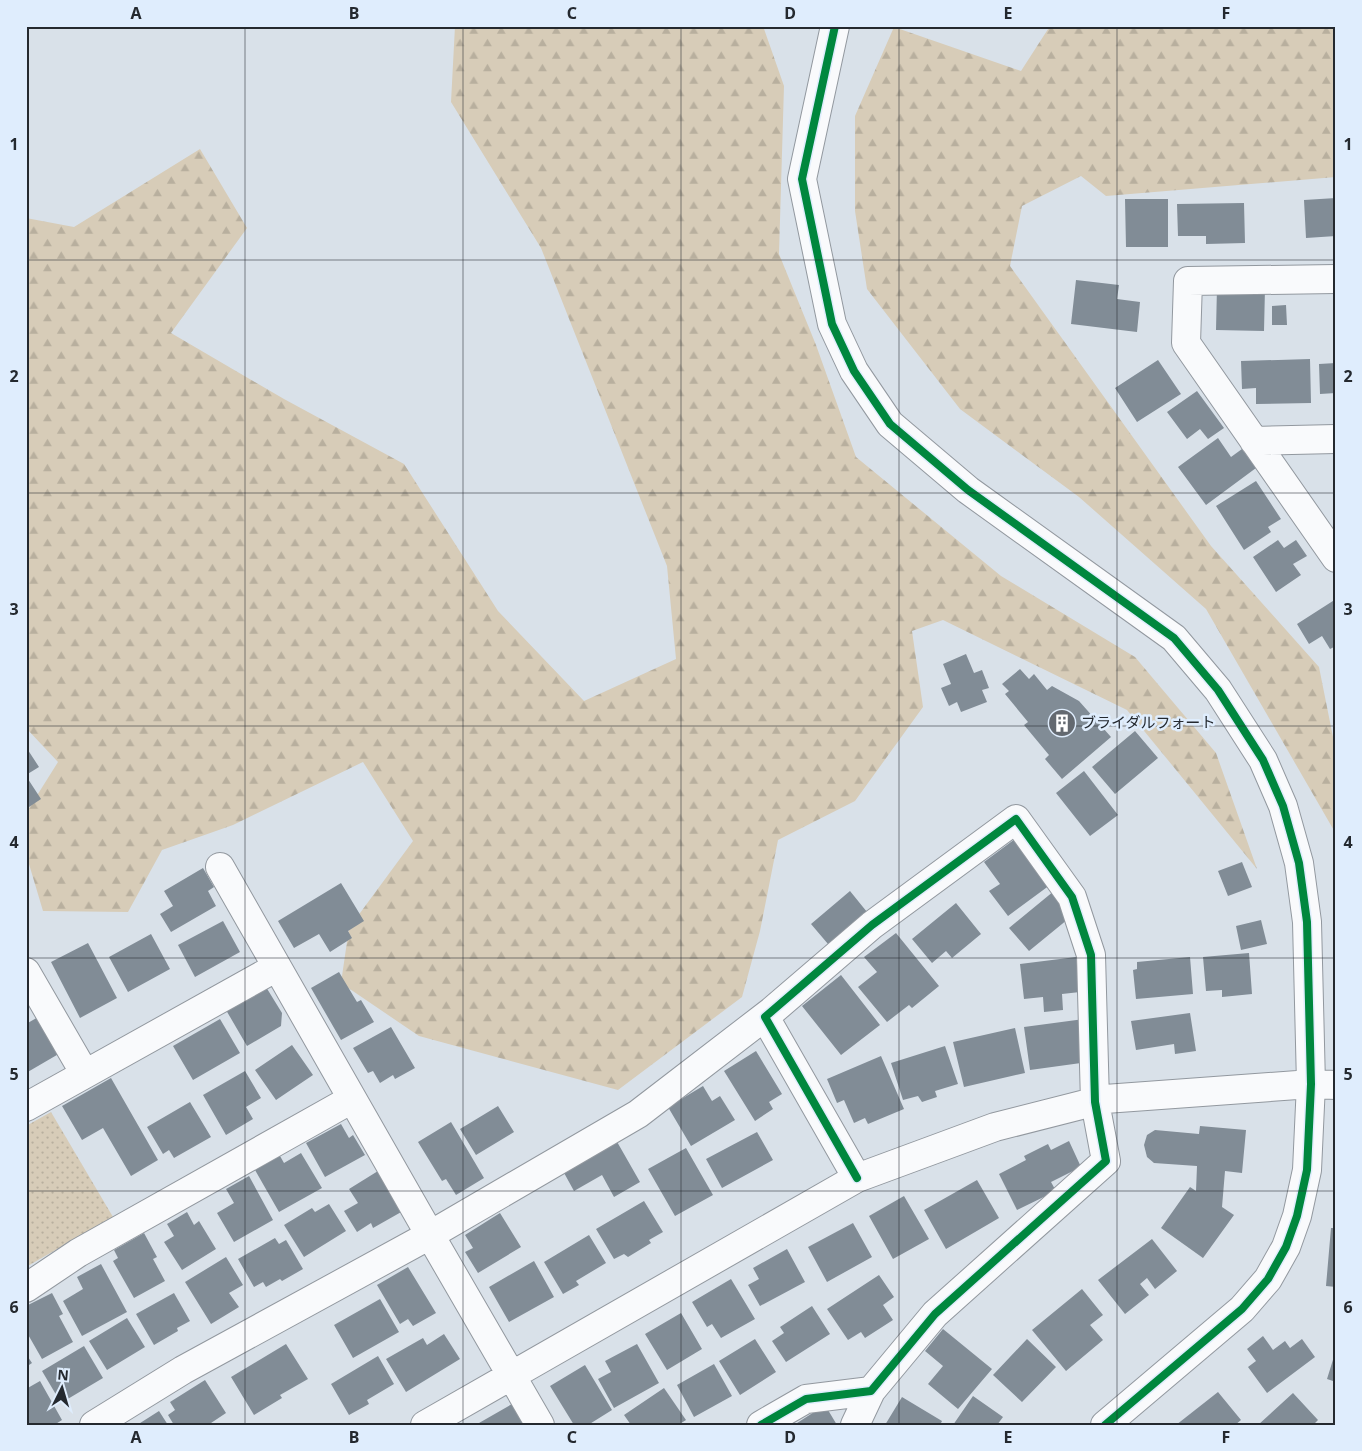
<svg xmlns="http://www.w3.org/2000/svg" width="1362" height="1451" font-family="'Noto Sans','Noto Sans JP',sans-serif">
<defs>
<pattern id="green-dots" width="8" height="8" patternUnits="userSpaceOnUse" patternTransform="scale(1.25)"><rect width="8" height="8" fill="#d7ccb8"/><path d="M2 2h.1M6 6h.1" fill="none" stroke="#b8af9e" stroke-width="1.8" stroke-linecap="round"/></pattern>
<pattern id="forest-firs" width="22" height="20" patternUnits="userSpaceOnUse" patternTransform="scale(1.25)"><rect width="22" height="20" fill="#d7ccb8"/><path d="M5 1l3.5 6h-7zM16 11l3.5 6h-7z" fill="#b8af9e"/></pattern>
</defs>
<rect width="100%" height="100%" fill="#d9e1e9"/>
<path fill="url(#green-dots)" d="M51,1112L113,1217L26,1267V1126Z"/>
<path fill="url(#forest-firs)" d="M455,26H763L784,86L779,254L816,345L856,457L1001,576L1135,657L1216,753L1257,869L1127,710L943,620L912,631L923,707L855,801L778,840L760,931L742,997L618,1090L419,1036L341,983L349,928L413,841L363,762L233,825L162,850L128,912L43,911L26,854V813L58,762L26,728V218L74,227L200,149L247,228L171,333L284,399L404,464L498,611L584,701L676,659L667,566L541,248L451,102Z
M1050,26H1336V177L1106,196L1081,176L1022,206L1010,266L1211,546L1319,667L1334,742L1336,834L1206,609L1079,497L960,409L867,289L855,211V116L894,27L1021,71Z"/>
<path fill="#818c96" d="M1336,198V236L1306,238L1304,200Z
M1125,199H1168V247H1126Z
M1244,203L1245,243L1206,244V236H1178L1177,204Z
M1076,280L1119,285L1117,299L1140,302L1137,332L1071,324Z
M1217,287L1265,288L1264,331L1216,330Z
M1286,305L1287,325H1272V306Z
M1310,359L1311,403L1256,404V388L1242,389L1241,361Z
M1158,360L1181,394L1137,422L1115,388Z
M1336,363V393L1320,394L1319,364Z
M1197,391L1224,428L1208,439L1200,429L1187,439L1167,412Z
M1218,438L1231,457L1242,449L1256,468L1206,505L1178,467Z
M1256,481L1281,519L1268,527L1271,532L1244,550L1216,506Z
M1278,540L1284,548L1296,540L1307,556L1293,564L1301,575L1276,592L1253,557Z
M1336,599V646L1330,649L1322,636L1309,644L1297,624Z
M966,654L974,673L982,670L989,688L982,690L987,702L961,712L957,702L949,706L941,688L951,684L943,664Z
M1020,669L1029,679L1034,674L1047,690L1052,686L1079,701L1111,737L1062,779L1045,759L1049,755L1024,725L1028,722L1005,694L1009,691L1002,684Z
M1135,731L1158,758L1115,794L1092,767Z
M26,747L39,767L26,775Z
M1084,771L1118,815L1090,836L1056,793Z
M26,776L41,799L26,809Z
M1015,839L1050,885L1008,916L989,891L1000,884L984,862Z
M1242,862L1252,887L1228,896L1218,871Z
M203,868L214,887L208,891L216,906L171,932L160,914L173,906L164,891Z
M341,883L364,921L348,931L352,938L330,952L319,934L294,948L278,921Z
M850,891L867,912L828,944L811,924Z
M1054,891L1073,915L1029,951L1009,928Z
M956,903L981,934L952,958L946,951L932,963L912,939Z
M1261,920L1267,944L1241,950L1236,926Z
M223,921L240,952L195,977L178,945Z
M896,933L939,986L912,1008L909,1005L887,1022L858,987L877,972L864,957Z
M151,934L170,969L128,992L109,957Z
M88,943L117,998L80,1018L51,962Z
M1249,953L1252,994L1222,997V990L1206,991L1203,957Z
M1076,957L1080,992L1062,994L1063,1010L1044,1012L1043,997L1024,999L1020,964Z
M1190,957L1193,994L1136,999L1133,970L1137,969V962Z
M339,972L357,1002L361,1000L374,1022L341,1040L311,988Z
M841,975L880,1025L841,1055L802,1006Z
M266,987L282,1013L281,1026L247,1046L226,1010Z
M1190,1013L1196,1051L1175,1054L1174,1044L1136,1050L1131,1021Z
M40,1016L62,1052L26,1073V1024Z
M220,1019L240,1053L193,1080L173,1046Z
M1084,1019L1081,1063L1030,1070L1024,1027Z
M391,1027L415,1068L395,1079L393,1075L380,1083L373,1071L368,1073L353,1048Z
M1015,1028L1025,1073L964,1087L953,1042Z
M292,1045L313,1075L276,1100L255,1070Z
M945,1046L958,1084L935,1091L937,1097L922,1102L918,1096L903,1100L891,1063Z
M756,1051L782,1094L769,1102L773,1109L755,1121L724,1071Z
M881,1056L904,1109L868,1124L865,1118L854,1123L844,1100L837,1103L827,1079Z
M245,1071L261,1098L246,1107L253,1119L226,1135L203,1095Z
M111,1078L158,1160L131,1176L103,1128L82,1140L62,1106Z
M703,1086L712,1101L720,1096L735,1120L691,1146L668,1107Z
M190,1102L211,1137L174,1158L169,1150L163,1154L147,1127Z
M498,1106L514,1132L476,1155L460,1129Z
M451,1122L484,1178L456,1195L446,1179L442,1181L418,1142Z
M341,1124L349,1138L353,1135L365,1155L325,1177L306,1143Z
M1200,1126L1246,1130L1242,1173L1225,1171L1222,1207L1234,1215L1203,1258L1161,1228L1190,1187L1196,1191L1197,1166L1154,1163L1147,1157L1144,1145L1147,1135L1155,1130L1199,1134Z
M757,1132L773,1160L722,1188L706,1159Z
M616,1140L640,1182L614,1197L602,1175L574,1191L563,1171Z
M1069,1141L1081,1167L1051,1182L1056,1191L1017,1210L999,1174L1026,1160L1024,1156L1048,1144L1051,1150Z
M686,1148L713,1195L675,1216L648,1169Z
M301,1153L322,1188L279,1212L255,1170L280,1156L284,1163Z
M378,1171L403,1211L373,1228L371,1223L357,1232L344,1211L358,1203L349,1189Z
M249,1176L273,1220L234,1242L217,1213L234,1203L226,1189Z
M977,1180L999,1218L946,1249L924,1210Z
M904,1196L929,1239L893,1259L869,1216Z
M644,1201L663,1232L649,1240L651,1243L628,1257L624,1254L614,1259L596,1229Z
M329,1204L346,1231L304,1257L284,1225L312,1208L315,1212Z
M187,1212L194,1225L199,1221L216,1249L182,1270L164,1242L174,1236L167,1224Z
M500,1213L521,1247L478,1273L465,1252L473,1248L465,1235Z
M853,1223L872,1257L827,1282L808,1247Z
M1331,1228H1336V1287L1326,1286Z
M144,1233L157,1257L153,1259L165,1281L134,1298L113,1261L118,1258L114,1250Z
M589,1235L606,1263L576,1281L579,1285L563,1294L544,1262Z
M275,1238L279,1244L286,1240L303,1269L282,1281L280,1279L266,1287L263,1282L254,1287L238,1259Z
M1152,1239L1177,1271L1155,1289L1147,1278L1140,1284L1149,1295L1125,1314L1098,1280Z
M787,1249L805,1282L760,1306L748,1285L759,1279L753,1268Z
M226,1257L243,1285L229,1293L239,1307L211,1324L185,1282Z
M534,1261L554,1297L509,1322L489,1287Z
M101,1264L127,1312L82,1336L63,1301L83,1289L77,1277Z
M408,1267L436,1313L413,1326L408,1319L400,1324L377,1285Z
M879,1275L894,1297L883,1305L893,1320L865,1338L861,1332L848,1340L827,1309Z
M731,1279L755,1319L721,1338L712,1324L707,1327L692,1302Z
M1082,1289L1103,1315L1090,1325L1103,1340L1066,1371L1032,1330Z
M52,1293L63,1314L59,1316L73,1342L42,1359L26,1331V1306Z
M174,1293L190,1321L177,1328L178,1331L154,1345L136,1314Z
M380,1299L399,1332L353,1358L334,1325Z
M812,1306L830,1334L786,1362L772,1341L784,1333L780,1327Z
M681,1313L702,1349L667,1370L645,1334Z
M127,1318L145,1347L107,1370L89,1341Z
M943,1329L992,1369L958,1409L928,1384L943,1366L925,1351Z
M444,1334L460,1359L406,1392L386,1359L423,1338L427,1345Z
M1263,1336L1273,1350L1285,1341L1290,1348L1302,1339L1315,1357L1267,1393L1248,1367L1256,1361L1247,1349Z
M755,1339L776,1372L740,1395L719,1361Z
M1027,1339L1056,1367L1022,1402L993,1375Z
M286,1344L308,1379L280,1395L282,1398L254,1415L231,1377Z
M637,1344L659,1383L614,1408L598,1379L611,1372L605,1361Z
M84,1346L103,1378L61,1403L42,1371Z
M1336,1350V1382L1327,1379Z
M26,1354L32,1363L26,1367Z
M378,1356L394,1384L367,1400L369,1404L349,1415L331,1384Z
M714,1364L732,1396L694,1417L677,1385Z
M585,1365L612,1410L588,1425H574L550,1386Z
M205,1380L226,1413L208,1425H174L168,1415L175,1410L170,1402Z
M40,1381L62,1420L54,1425H26V1389Z
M664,1388L686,1420L678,1425H631L624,1415Z
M1218,1392L1241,1420L1235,1425H1176Z
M1293,1393L1318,1420L1313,1425H1258Z
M973,1396L1003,1417L997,1425H953Z
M902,1397L942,1421L940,1425H885Z
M512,1404L525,1425H480L479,1423Z
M825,1405L837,1425H794Z
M159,1411L168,1425H137Z"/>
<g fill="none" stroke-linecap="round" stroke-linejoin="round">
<g stroke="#92989f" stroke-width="30">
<path id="minor" d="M835,26L802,179L832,324L854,371L890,424L968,490L1174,638L1218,690L1263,760L1283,806L1299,863L1307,922L1311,1084L1307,1170L1297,1216L1286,1247L1268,1279L1242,1309L1105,1425
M1336,279L1188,281L1186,343L1336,558
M1254,441L1336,439
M26,972L85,1074
M26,1107L277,967
M26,1288L78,1253L352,1099
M94,1425L183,1370L430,1235L220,867
M425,1425L857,1178L995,1127L1105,1099L1311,1084L1336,1085
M540,1425L430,1235L638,1114L772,1011
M761,1425L806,1399L871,1391L935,1314L1106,1161L1095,1102L1091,955L1072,897L1016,819L872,925L765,1017L857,1178
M855,1425L871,1391"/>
</g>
<use href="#minor" stroke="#f9fafc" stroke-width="28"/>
<g stroke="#dfedfd" stroke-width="11">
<path id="cycleway" d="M835,26L802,179L832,324L854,371L890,424L968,490L1174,638L1218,690L1263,760L1283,806L1299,863L1307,922L1311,1084L1307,1170L1297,1216L1286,1247L1268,1279L1242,1309L1105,1425
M761,1425L806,1399L871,1391L935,1314L1106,1161L1095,1102L1091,955L1072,897L1016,819L872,925L765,1017L857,1178"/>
</g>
<use href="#cycleway" stroke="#00873e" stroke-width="8"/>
</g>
<path fill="none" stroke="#24292f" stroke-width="1" stroke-opacity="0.55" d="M245,26V1425M463,26V1425M681,26V1425M899,26V1425M1117,26V1425M26,260H1336M26,493H1336M26,726H1336M26,958H1336M26,1191H1336"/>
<defs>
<g id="building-disc" transform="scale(1.4375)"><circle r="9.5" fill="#636970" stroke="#dfedfd"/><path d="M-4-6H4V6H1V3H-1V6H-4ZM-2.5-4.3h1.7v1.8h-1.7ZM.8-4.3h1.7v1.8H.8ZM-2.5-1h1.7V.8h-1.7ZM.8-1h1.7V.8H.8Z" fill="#fff"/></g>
</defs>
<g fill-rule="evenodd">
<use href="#building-disc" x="1062" y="723"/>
</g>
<g text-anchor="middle" stroke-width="5" stroke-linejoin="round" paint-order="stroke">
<g font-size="15" fill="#24292f" stroke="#dfedfd" text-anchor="start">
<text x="1081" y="728">ブライダルフォート</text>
</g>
</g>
<rect width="1362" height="1451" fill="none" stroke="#dfedfd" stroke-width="55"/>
<g transform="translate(62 1388) rotate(5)" stroke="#dfedfd" stroke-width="4" paint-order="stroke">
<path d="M0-4L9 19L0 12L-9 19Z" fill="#24292f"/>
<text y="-8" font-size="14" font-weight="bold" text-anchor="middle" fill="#24292f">N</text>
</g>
<rect x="28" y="28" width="1306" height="1396" fill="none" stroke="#24292f" stroke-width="2"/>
<g font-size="16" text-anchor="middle" font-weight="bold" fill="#24292f">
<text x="136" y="19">A</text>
<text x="354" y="19">B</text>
<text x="572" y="19">C</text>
<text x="790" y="19">D</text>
<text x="1008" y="19">E</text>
<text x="1226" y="19">F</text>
<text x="14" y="150">1</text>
<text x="1348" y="150">1</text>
<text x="14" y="382">2</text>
<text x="1348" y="382">2</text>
<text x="14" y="615">3</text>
<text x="1348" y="615">3</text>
<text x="14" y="848">4</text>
<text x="1348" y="848">4</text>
<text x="14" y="1080">5</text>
<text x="1348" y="1080">5</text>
<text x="14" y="1313">6</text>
<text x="1348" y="1313">6</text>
<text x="136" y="1443">A</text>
<text x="354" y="1443">B</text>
<text x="572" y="1443">C</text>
<text x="790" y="1443">D</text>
<text x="1008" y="1443">E</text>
<text x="1226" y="1443">F</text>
</g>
</svg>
